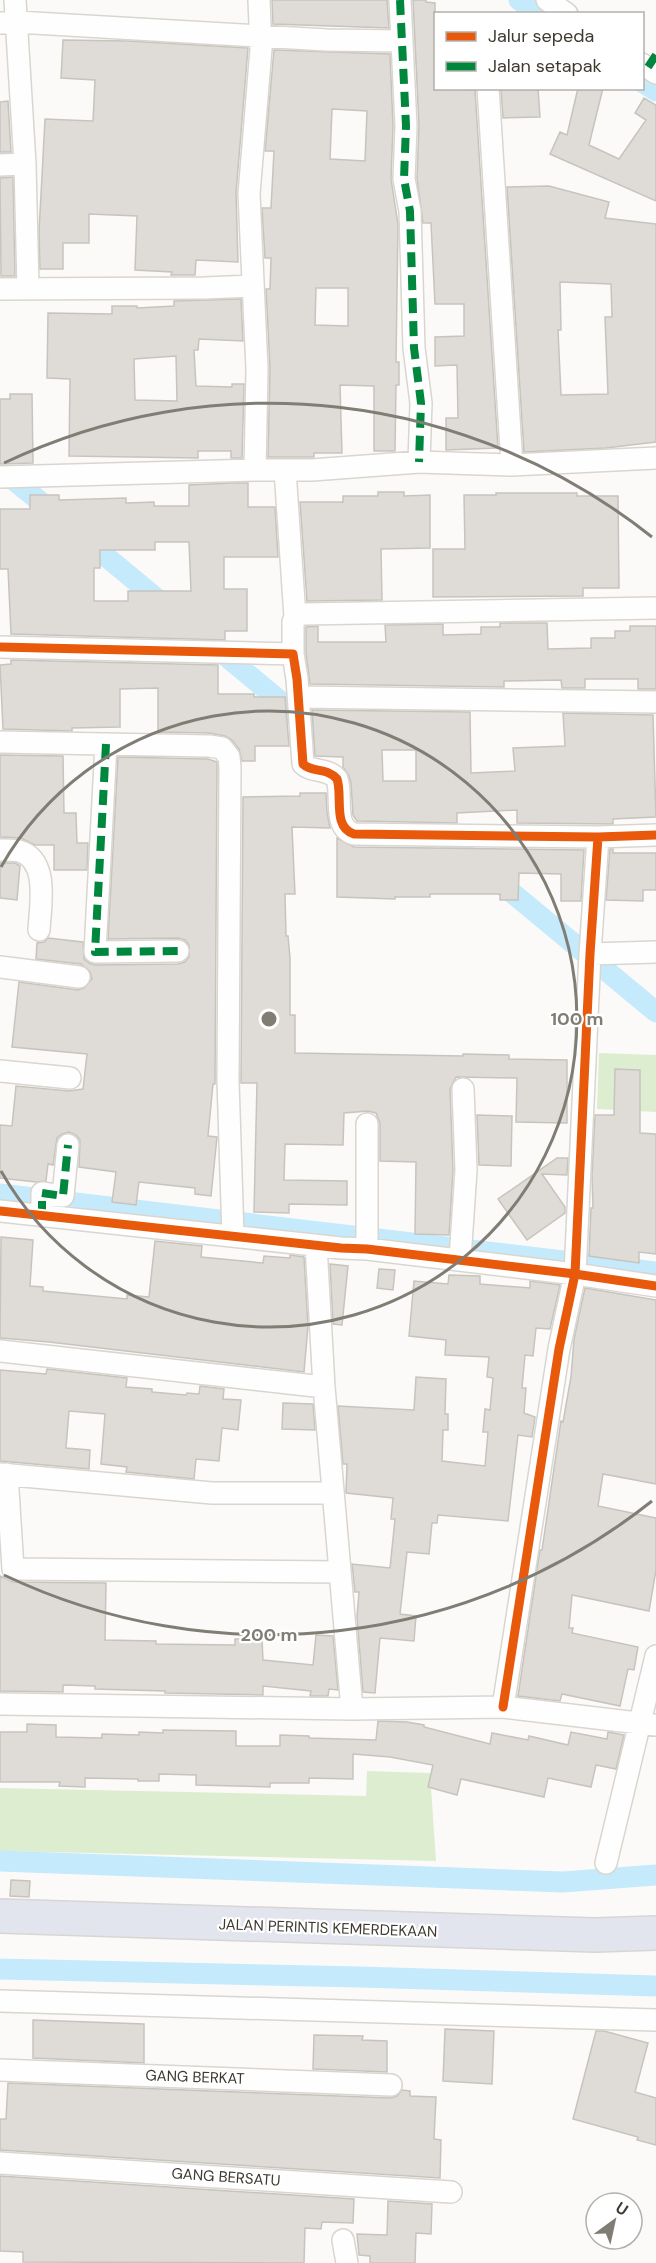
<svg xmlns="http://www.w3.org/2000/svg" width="656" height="2263" font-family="'DM Sans',sans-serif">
<rect width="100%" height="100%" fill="#fcfaf8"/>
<path fill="#ddedd0" d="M599,1053L656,1055V1112L597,1109Z
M367,1771L430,1773L436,1861L0,1851V1788L366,1796Z"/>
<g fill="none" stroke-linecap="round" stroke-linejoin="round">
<path stroke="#c5eafc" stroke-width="21" d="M519,0L539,14
M642,82L656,91
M0,478L10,477L53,512
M79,534L334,746
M405,804L656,1012
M0,1194L656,1272
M0,1861L563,1882L656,1875
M0,1969L360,1977L656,1986"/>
</g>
<path fill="#dfdbd6" stroke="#c7c4be" stroke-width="1.5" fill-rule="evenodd" d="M272,0H387L389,28L273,24Z
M413,0H426V2L435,3V88L475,90L498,448L446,450V418H458L457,365L435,366V337L464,336V304H435L431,223H423L417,178L419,125Z
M63,40L128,41L248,48L236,193L238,262L196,260L195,275H171L172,272L135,270L137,216L89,214V243H63V269H40L39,232L45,119L93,121L95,80L61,78Z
M274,50L390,54L393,126L391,179L398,224L396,362H399V385H396L395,451H374V386L340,385L342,453H314V457H268L270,368L266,289H270L271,258H265L262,208H271L274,151H265ZM332,109L367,111L365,161L330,159ZM316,288H348V326L315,325Z
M538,88L540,117L503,118L501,89Z
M578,88H603L589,145L619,159L646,120L635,113L644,98L656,105V201L550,154L560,132L567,135Z
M8,101L11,152H0V102Z
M13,177L15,276H1L0,178Z
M549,186L609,202L605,218L656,224V442L606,448L524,452L507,187ZM560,282L611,284L612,317H605L608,394L561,395L558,330H561Z
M241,299L243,341L199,339L198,350H194L196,386L232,387V384H244L242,458H231V451H198V458L69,456L70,379L47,378L48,313L112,314V306H137V308L174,306V301ZM176,356L177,401L135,400L134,359Z
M10,394H32L33,463L0,464V399H10Z
M231,483H248V507H275L278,557H224V589H247V631H225V640L11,634L8,569H0V509H30V495H59V500L126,498V503L154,502V506H189V485ZM155,542H189L191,591H128V601H94V568H100V550H155Z
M378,492H404V496L430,495V548L381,549L382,600L307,601L300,502H343V496H378Z
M496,493H577V496H618L619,588H583V596L433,597V549H465L464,495H496Z
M500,623H547L548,649L591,648V638H615V631H630V626H656V689H638V679H585V688H562L561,680L504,681V687L310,684L306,653V627L318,626V642H386L385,625L443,624V635L481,634V627H500Z
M11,660L218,665V694H254V697H285L289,746H255V761H242L239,749L232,740L225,736L209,733L158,732V688L120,689V727L72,728V731L3,729L0,665L11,664Z
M312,710L470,712L471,773L515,771L513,748L565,746L563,713L653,715L656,817L613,819V824L517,823V810L457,813V823L357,821L353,815L351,783L349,776L343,767V757L315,756ZM382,750H416V781H383Z
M0,755L63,756L64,813H76L77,843H88L87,870H54V845H35L21,838L0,837Z
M118,757L208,759L217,762L215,1084H213L208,1136L217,1137L211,1196L195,1194V1188L139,1182L136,1205L112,1202L116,1172L79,1167L80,1140L76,1135L69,1132L62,1134L57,1138L53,1165L48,1164L46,1181L36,1182L0,1178V1125L12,1126L16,1086L69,1091L83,1089L87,1054L12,1047L19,982L78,990L84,988L92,979L90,972L81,964L36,959L37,943L44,942L48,938L83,942L84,959L89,963L95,965L178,964L185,962L189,957V945L185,940L178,938L108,939Z
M300,793H326L327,812L330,828L292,827L295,894H285L286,936H288L290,958V1015H295V1053L463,1056V1054L509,1055V1059L567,1060V1123L516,1122L517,1078L456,1077L450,1089L453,1170L449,1235L415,1234L416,1162L380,1161V1123L376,1113L368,1111L344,1113L343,1145L285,1144L284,1180L347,1181V1205L289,1204V1213L254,1212L257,1083H241V1081L243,797L300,796Z
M337,838L354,847L584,850L581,901H561V874L519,873L518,900H500V894H430V897H395V899L337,897Z
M610,849H613V853H656V890H643V901L606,900Z
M0,863H15L20,866L17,900L0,898Z
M615,1069L640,1070V1133L656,1134V1254L639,1252V1263L589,1256L591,1208H593L592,1175L595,1115H614Z
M477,1115L512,1116L511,1166L479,1165Z
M557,1158H568L567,1175L542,1174L565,1207V1213L527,1240L498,1199Z
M1,1237L33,1240L30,1286L43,1287V1291L127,1299V1295L149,1297L155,1241L202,1246L201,1257L263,1263L264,1256L290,1258V1255L304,1257L308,1326L304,1372L49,1342L0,1338Z
M330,1264L348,1266L342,1325L333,1324Z
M379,1269L395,1270L393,1290L377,1288Z
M449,1275L480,1276V1284L530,1288V1281L560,1285L550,1329L536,1328L533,1356L525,1355L522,1388H526L524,1413L535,1417L532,1437L518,1435L508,1521L438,1515L437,1523H432L429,1554L407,1552L400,1614L416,1616L414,1641L380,1638L375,1693L363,1692L357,1617L359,1592H355L352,1564L390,1568L395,1519H391L393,1498L346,1493L347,1464H343L338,1406L414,1410L416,1377L446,1379L445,1414H448V1430H443L442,1461L485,1466L488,1432H483L485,1409L490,1410L493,1378L487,1377L489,1357L445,1355L446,1340L409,1336L414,1281L448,1284Z
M585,1288L656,1300V1484L603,1474L598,1506L656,1518V1570L649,1611L572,1595L569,1628H573L572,1633L638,1647L634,1670L628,1669L620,1706L562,1694L560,1701L518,1696L540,1550H542L561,1421L563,1422L571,1377L574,1339Z
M47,1369L127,1378L126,1387L152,1389V1392L186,1395L187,1393L199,1394L200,1386L224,1389L223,1399L241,1400L238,1430L222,1428L219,1461L196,1459L194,1479L126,1472L127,1467L101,1464L105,1414L69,1411L66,1448L90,1450L89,1469L0,1461V1370L46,1374Z
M283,1403L313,1404L315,1430L282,1429Z
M0,1576L13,1582L106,1583L105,1640L156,1641V1644L235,1645V1639H262L263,1660L313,1665L316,1635L333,1636L338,1690L329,1689L328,1696H310L311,1691L263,1686V1695L165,1693V1691L95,1689V1686L63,1685V1692L0,1691Z
M378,1721L407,1722L424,1725V1727L490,1744L492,1733L528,1740L529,1736L568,1745L571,1732L607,1739L608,1732L624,1735L616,1769L596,1765L591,1787L548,1778L544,1797L461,1779L457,1795L428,1787L433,1765L390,1757L353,1754V1779L309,1778V1783H270V1787L196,1785V1775L159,1774V1781H138V1779L85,1778V1787L59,1786L60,1782H0V1732H27V1724L56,1725V1737L102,1738V1734L139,1735V1732L163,1733V1730L236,1731V1746H280V1735L309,1736V1738L376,1740Z
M11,1880L30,1881L29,1897L10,1896Z
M33,2020L144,2024V2063L33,2058Z
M445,2029L494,2031L492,2084L443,2081Z
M596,2031H604L648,2043L635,2092L656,2098V2145L637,2140L638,2137L573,2119Z
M314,2035L363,2036L362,2040L387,2041V2072L313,2069Z
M8,2083L391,2098L397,2096L402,2090L410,2091V2096L436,2097L434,2139L441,2140L440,2178L0,2150V2119H6Z
M0,2176L354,2199L353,2223L322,2222L321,2229L305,2228L304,2263L23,2262V2252L0,2251Z
M388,2201L432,2204L431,2234L416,2233L415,2263H370V2256L359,2255L357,2234L387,2235Z"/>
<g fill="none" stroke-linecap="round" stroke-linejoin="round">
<g stroke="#d9d6d0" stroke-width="24">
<path id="minor" d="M15,0L25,164L28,288
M400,0L406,126L404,179L410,211L414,348L421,403L419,462
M547,0L567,14
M0,23L17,22L327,40L402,41
M642,64L656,73
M488,88L512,465
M0,165L25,164
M0,289L205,288L252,286
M255,470L257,369L249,194L261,49L259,0
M285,470L295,617
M0,477L255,470H312L419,462L512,465L656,458
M0,647L293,654L297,679L303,764C312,773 327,767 337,779C343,796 332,827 354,834L598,837L656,835
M293,654V622L295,617L303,614L656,608
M299,697L656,702
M0,742L209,746L222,748L229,757L230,768L228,1081L233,1236
M106,744L95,952L178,951
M0,850C6,850 14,850 19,851C50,860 40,907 39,930
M590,954L656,952
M0,967L79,977
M0,1071L70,1078
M0,1211L341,1248L367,1249L575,1274L656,1286
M42,1216V1193L63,1196L68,1145
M316,1245L324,1387L352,1709
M367,1249V1124
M460,1259L466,1170L463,1089
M0,1351L324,1387
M0,1474L212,1493H333
M7,1474L13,1569L340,1572
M0,1704L352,1709L503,1707L656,1725
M503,1707L559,1349L575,1274L590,954L598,837
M606,1863L656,1656
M0,2001L656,2020
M0,2070L391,2085
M0,2163L451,2192
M343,2240L347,2263"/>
</g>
<g stroke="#d8d6d3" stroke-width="36">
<path id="trunk" d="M0,1916L595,1935L656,1933"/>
</g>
<use href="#minor" stroke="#fffefe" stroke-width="21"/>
<use href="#trunk" stroke="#e2e4ee" stroke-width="33"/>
<path stroke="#00873e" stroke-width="8" stroke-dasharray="15 8" stroke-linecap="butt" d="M400,0L406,126L404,179L410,211L414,348L421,403L419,462
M648,67L656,55
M106,744L95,952L178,951
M42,1216V1193L63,1196L68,1145"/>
<g stroke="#fff" stroke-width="13">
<path id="cycleway" d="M0,647L293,654L297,679L303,764C312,773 327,767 337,779C343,796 332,827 354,834L598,837L656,835
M0,1211L341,1248L367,1249L575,1274L656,1286
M503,1707L559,1349L575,1274L590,954L598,837"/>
</g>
<use href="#cycleway" stroke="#e8590c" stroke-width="9"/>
</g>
<g fill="none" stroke="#807d75" stroke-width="3">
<path d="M1 867A308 308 0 1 1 1 1171"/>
<path d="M652 1501A616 616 0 0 1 4 1575M4 463A616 616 0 0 1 652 537"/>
</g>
<g text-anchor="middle" stroke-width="4.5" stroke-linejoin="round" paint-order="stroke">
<g font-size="15" fill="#3e392f" stroke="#fff">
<text transform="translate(328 1928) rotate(2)" y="5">JALAN PERINTIS KEMERDEKAAN</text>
<text transform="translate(195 2077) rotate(2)" y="5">GANG BERKAT</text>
<text transform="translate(226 2177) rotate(4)" y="5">GANG BERSATU</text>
</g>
</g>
<circle cx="269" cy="1019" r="9" fill="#807d75" stroke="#fff" stroke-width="3"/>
<g font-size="18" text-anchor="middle" font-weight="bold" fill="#807d75" stroke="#fff" stroke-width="4.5" stroke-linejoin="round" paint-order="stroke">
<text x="577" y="1025">100 m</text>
<text x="269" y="1641">200 m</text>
</g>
<rect x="434" y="12" width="210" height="78" fill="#ffffff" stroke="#b2b0ac" stroke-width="1.5"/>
<rect x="446" y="32" width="30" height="9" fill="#e8590c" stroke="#b2b0ac" stroke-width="1.5"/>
<text x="488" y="42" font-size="18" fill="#3e392f">Jalur sepeda</text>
<rect x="446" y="62" width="30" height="9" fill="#00873e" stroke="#b2b0ac" stroke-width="1.5"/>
<text x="488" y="72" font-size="18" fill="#3e392f">Jalan setapak</text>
<g transform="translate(614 2221) rotate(33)"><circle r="28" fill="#ffffff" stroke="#b2b0ac" stroke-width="1.5"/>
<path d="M0-4.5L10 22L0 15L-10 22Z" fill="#807d75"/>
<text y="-9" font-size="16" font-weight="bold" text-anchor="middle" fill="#3e392f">U</text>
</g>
</svg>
